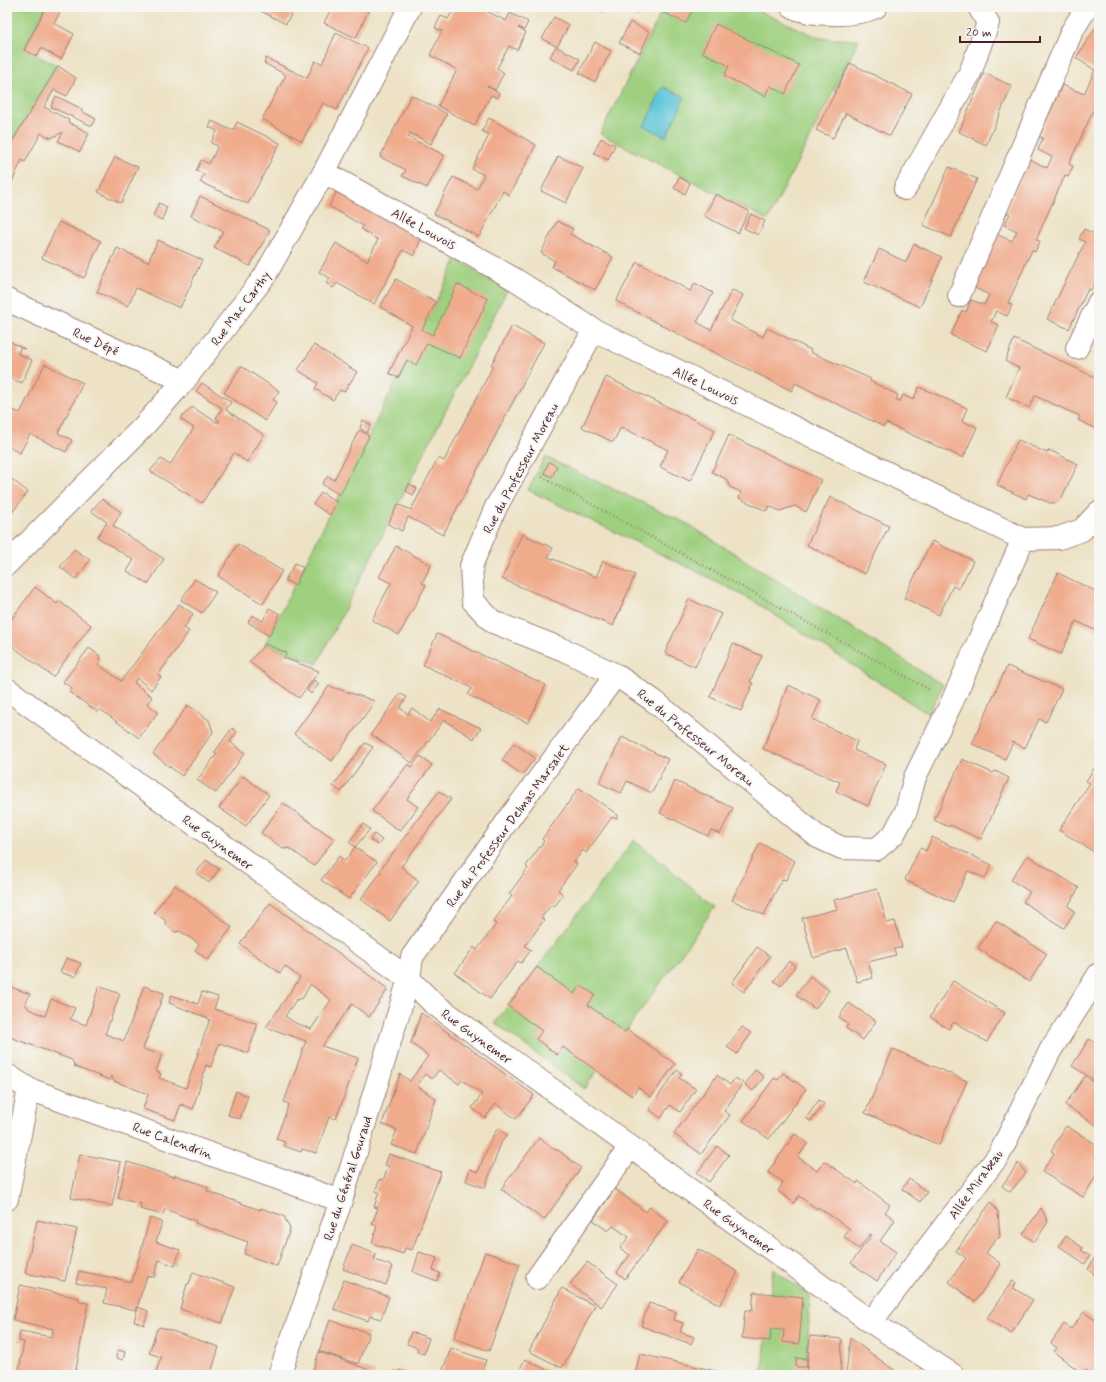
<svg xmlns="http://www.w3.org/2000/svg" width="1106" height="1382" font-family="Mynerve,sans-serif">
<rect width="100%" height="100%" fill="#f6f6f2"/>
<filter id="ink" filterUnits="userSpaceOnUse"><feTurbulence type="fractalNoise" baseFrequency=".025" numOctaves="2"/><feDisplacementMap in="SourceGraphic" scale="8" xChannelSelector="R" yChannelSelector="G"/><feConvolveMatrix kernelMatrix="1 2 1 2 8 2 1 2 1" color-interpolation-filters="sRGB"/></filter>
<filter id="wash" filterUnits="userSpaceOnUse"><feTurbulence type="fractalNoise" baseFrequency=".012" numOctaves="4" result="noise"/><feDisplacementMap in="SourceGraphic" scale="16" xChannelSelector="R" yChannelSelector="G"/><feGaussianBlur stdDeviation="0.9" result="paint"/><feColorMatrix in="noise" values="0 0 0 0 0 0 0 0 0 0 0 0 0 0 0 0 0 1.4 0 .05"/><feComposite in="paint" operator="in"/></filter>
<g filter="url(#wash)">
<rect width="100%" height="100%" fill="#ede2c5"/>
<path fill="#9fd080" stroke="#747856" d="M7,7H46L24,49L58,66L7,150Z
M664,7H750L819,38L859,40L768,220L600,134Z
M457,259L507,290L317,664L265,644Z
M545,457L686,523L943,685L928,714L755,602L712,579L528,490Z
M634,840L715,907L584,1089L495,1023Z
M773,1269L810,1296L806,1375H762Z"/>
<path fill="#5cc6d8" stroke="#537282" d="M663,87L685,97L666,137L644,126Z"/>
<g id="blocks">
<path fill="#f0ab8c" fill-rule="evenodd" d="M46,7H63L54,23L74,34L61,59L41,48L37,56L24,50Z
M253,7H295L286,24Z
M300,7H314L311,12Z
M332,7H370L356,38L324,23Z
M455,7H479L506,21L510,13L528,22L524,30L519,27L518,28L526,32L517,50L509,46L497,68L504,73L495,90L487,86L499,93L497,98L491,95L474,126L438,106L457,70L430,55L442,31L435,28L441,16L448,19Z
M489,7H503L500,13Z
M591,7H607L604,13Z
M613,7H620L618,11Z
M624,7H639L636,13Z
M664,7H694L686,23L662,12Z
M701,7H716L713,12Z
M554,17L569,25L557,47L580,59L574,70L550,57L556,46L542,39Z
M630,22L650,32L640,53L619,43Z
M1099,22V101L1098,100L1069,164L1073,166L1068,177L1065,175L1036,240L1040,241L1035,252L1032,250L1008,303L1012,305L1007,316L996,311L991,322L999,325L987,351L951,335L962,310L966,312L971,300L984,305L989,295L973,287L996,234L1012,241L1017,231L1004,225L1010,214L1006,212L1029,159L1047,168L1052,157L1038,150L1043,138L1039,137L1062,85L1084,94L1095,70L1076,58Z
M716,24L799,65L785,94L770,86L765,96L724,76L729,66L702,52Z
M336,33L368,48L337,110L323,103L302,141L262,119L286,75L264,63L266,58L307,78L315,61L322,64Z
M595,42L611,51L595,82L579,73Z
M850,63L912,94L890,136L846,113L833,138L816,130Z
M58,66L76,78L67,96L54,90L44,107L69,120L68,122L89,133L80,152L58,141L63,132L51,138L41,133L25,162L22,160L11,184L7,182V150Z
M984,73L1012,86L986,145L959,132Z
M411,95L447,114L431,144L410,133L408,137L444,155L427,188L402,176L406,170L380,157Z
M56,96L82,109L81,111L96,119L92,126L51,107Z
M489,118L536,145L509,195L503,191L479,237L434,214L453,177L477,189L484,175L472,169L489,135L482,131Z
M212,121L233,131L237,122L280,143L248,204L200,182L204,174L196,171L201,160L209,164L218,146L211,143L217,131L209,127Z
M601,138L615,145L608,160L594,153Z
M558,156L583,168L566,203L541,191Z
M115,157L138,167L121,203L98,192Z
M949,167L977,179L951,237L923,225Z
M679,177L690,183L685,194L674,188Z
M338,189L421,239L414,256L403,250L374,304L337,283L333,288L326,283L330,278L319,272L336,243L367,261L378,240L361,229L363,226L329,206Z
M716,194L749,211L738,233L704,216Z
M200,196L270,230L250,266L214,248L223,231L191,216Z
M159,203L167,207L162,220L153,216Z
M751,214L765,221L758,235L744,228Z
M557,221L573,229L570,234L613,257L595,290L552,267L555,261L541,253Z
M59,222L101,241L84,278L42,258Z
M1084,229L1099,236V274L1091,290L1088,289L1069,329L1047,319L1085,242L1079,239Z
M158,240L202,260L180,308L136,288L128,306L97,292L117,248L148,262Z
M914,244L942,257L920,307L864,282L879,249L906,262Z
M637,262L690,291L695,283L713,293L697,322L711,330L732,290L743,295L730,320L763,337L767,328L811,350L810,352L871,379L870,381L898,395L896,400L900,401L903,395L913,400L919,387L967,408L962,421L977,427L963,458L886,423L884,427L795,383L792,391L703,347L616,301Z
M396,279L436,302L422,330L433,335L457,284L488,299L460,358L427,343L416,365L407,360L398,378L389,373L412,326L380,307Z
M512,326L544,343L443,535L408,517L402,531L388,524L398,504L411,510L438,458L444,461L493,366L491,365Z
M1014,339L1099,379V430L1078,420L1080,416L1035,396L1029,408L1006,397L1019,368L1005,361Z
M7,340L25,349L20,348L18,354L32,360L22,383L7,377Z
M1099,340V355L1094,352Z
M314,345L357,372L344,392L340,390L333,400L315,389L318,383L298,370Z
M45,364L83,383L58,433L72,440L66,452L30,434L20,453L7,446V409L8,408L20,413Z
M241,366L279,391L273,400L277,402L265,421L224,393Z
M606,377L715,430L690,481L660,467L668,450L621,427L613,442L582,427Z
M202,383L231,402L226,410L264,435L247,462L234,453L202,503L150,471L161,459L170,465L194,428L180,419L192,407L218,423L220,421L216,418L222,408L196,391Z
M363,420L371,425L367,433L360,428Z
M359,430L369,436L340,495L322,484L328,476L334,480Z
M729,435L821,480L806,512L795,506L780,511L769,506L766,511L739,498L741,492L730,487L726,479L712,472Z
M1018,440L1047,453L1049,450L1078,464L1061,499L1056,503H1050L1028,494L1026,499L997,485Z
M549,462L557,466L552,477L544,473Z
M7,475L28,492L7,519Z
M409,484L417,488L413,495L406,491Z
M321,493H323L337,502L330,515L313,504Z
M830,497L889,526L865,574L807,545Z
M102,499L121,512L113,526L164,559L148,584L127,571L134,560L97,537L107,522L91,511Z
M522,534L553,548L548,557L596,577L603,561L635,575L613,626L502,579Z
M932,541L973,561L959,589L953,586L939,615L904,598Z
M238,544L282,571L263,604L218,576Z
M396,546L431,565L422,583L426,585L399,635L372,620L391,583L379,577Z
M74,549L90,560L76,579L60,567Z
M295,563L303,568L295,586L285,580Z
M1058,573L1099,593V632L1076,621L1061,654L1028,639Z
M195,579L216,592L202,613L181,600Z
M35,587L57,604L59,601L91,625L53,677L7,642V625Z
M689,599L721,614L695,667L665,653Z
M179,604L193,614L184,628L189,631L158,675L161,677L151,690L137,678L134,683L152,697L147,704L158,712L139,738L100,709L98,712L69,692L72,688L63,682L89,648L99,655L100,662L98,664L121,681Z
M269,608L280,614L269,636L248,622L252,615L263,621Z
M437,634L546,685L528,723L468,695L472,688L423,665Z
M265,644L287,653L284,658L319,671L299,698L249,662Z
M733,644L762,656L750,682L753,683L741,711L710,697Z
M1007,666L1062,689L1046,722L1039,719L1025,748L1013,742L1005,759L972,744Z
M314,680L319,684L311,694L307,690Z
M788,685L821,700L812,719L857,741L854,750L886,764L868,806L836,791L840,782L763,749Z
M329,686L375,701L332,761L294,734Z
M400,694L407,697L400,708L408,714L412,708L430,722L440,709L481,728L474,739L444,720L412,763L371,734Z
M188,705L209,720L213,732L182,776L153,754Z
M232,728L237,732L230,742L245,753L216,793L197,780L217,754L214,753Z
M622,737L668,759L652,793L627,781L621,793L599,783Z
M365,743L373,747L341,792L333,786Z
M514,743L535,758L522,775L502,760Z
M420,756L432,765L407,799L418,807L400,831L372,811L408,764L412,767Z
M962,759L993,773L995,771L1009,778L981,839L950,825L949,827L934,820Z
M1097,764L1099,765V855L1059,830L1090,783L1086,781Z
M243,776L269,795L246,826L219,808Z
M675,781L733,808L720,834L711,830L708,836L660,813Z
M579,788L618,815L616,819L612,817L586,853L583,850L574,862L577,864L558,890L563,895L554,907L551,905L541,918L544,920L525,946L531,950L521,963L518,961L490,999L455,973L474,947L477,950L496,924L493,922L512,896L509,894L528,868L526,866L544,841L542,839Z
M439,791L451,799L401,867L419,881L390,921L361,899L381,872L380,870Z
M283,803L334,839L314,866L289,848L284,849L261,833Z
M363,824L370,829L355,847L349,842Z
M374,834L382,840L378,845L370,840Z
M932,837L992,865L985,878L968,871L953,902L905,880L920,848L926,851Z
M760,843L795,861L786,880L782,879L764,915L732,900Z
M355,847L377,862L349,899L321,880L339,856L345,861Z
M1027,855L1079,888L1068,906L1075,911L1064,928L1023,902L1030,892L1011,880Z
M206,860L219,869L209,883L196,873Z
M175,885L232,927L208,960L195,950L199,944L180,931L175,932L166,925L165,920L154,912Z
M877,889L887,923L895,921L902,947L894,949L896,955L868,962L873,978L857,982L847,948L813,958L802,918L837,909L834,900Z
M270,903L388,989L369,1017L352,1004L322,1046L358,1058L336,1119L329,1117L316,1153L302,1149L301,1152L284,1146L285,1142L276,1139L289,1104L284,1102L306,1041L266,1027L300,978L285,966L280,973L240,944ZM310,984L331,1000L311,1029L295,1023L285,1016L296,1000L303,998Z
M996,921L1047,954L1029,982L978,948Z
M757,947L770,956L744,992L732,983Z
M66,958L81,963L75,977L60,972Z
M789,961L795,966L781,986L774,981Z
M537,967L574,994L580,985L595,995L588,1005L625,1032L627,1029L675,1064L651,1097L638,1087L632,1096L563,1047L557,1055L536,1039L542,1031L508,1006Z
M810,976L829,990L815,1009L796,995Z
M7,981L12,983L11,987L30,994L25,1004L29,1009L45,1016L51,999L75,1008L70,1019L86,1025L99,986L120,994L105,1034L124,1041L144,986L164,993L143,1049L162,1055L156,1071L161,1074L159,1078L186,1088L210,1019L169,1003L171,995L198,1004L202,992L218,997L214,1009L258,1024L248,1053L219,1043L211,1067L206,1065L193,1109L181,1104L175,1120L143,1109L148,1094L114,1081L111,1076L110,1080L75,1067L72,1060L7,1036Z
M953,981L1005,1013L987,1042L954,1022L949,1029L930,1017Z
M849,1003L876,1021L863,1040L846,1028L848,1024L839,1017Z
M421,1013L534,1095L516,1119L496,1104L485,1118L472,1108L482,1094L462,1080L459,1084L439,1070L432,1079L425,1074L417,1086L436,1099L417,1154L391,1145L397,1130L382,1124L400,1074L410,1081L428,1056L411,1043Z
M742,1027L751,1033L737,1054L727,1047Z
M1089,1039L1099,1045V1127L1065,1105L1085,1076L1092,1081L1093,1079L1072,1066Z
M893,1049L967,1081L939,1145L865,1113Z
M677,1070L682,1074L679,1078L696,1089L680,1112L670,1105L661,1118L649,1109Z
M755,1070L764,1077L753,1091L745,1085Z
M783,1073L806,1089L769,1139L743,1121L774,1078L778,1080Z
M717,1075L730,1085L735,1078L743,1083L724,1111L730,1115L701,1154L674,1134Z
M236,1091L248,1096L240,1119L228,1115Z
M819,1100L824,1104L811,1121L806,1118Z
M1066,1126L1099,1146V1171L1083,1197L1042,1172L1054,1153L1051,1151Z
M498,1128L507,1135L501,1143L485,1188L466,1181L470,1169L478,1172L492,1137Z
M795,1134L808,1143L798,1157L817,1171L824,1161L857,1184L858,1181L890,1205L885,1212L895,1220L880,1241L896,1252L877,1281L851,1263L872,1235L870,1234L859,1249L844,1237L850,1229L818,1207L817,1209L799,1196L794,1203L778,1191L783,1182L768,1172Z
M539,1138L555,1150H558L581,1168L544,1220L501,1189Z
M717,1146L729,1155L709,1182L697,1173Z
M80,1154L121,1162L112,1206L71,1198Z
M389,1154L441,1172L412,1250L405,1248L403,1254L372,1243L377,1226L372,1224L378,1208L374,1207L379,1192L375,1191L380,1179L383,1180L389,1166L385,1165Z
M127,1162L174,1177L175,1175L208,1187L207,1191L260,1210L261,1208L284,1216L290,1229L277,1266L244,1254L248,1242L195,1223L196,1221L165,1209L163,1215L140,1209L141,1204L118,1198Z
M1018,1163L1026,1173L1010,1192L1002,1186Z
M909,1179L927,1192L920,1202L902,1189Z
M615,1189L646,1212L649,1207L668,1221L625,1279L617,1272L630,1255L620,1248L629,1237L613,1226L608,1231L593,1220Z
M991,1202L998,1212L1000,1237L995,1240L986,1253L1001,1264L975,1302L949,1282L966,1258L956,1251Z
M1041,1208L1048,1222L1035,1242L1023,1234Z
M150,1218L162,1222L156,1242L180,1250L175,1266L159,1260L154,1277L147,1276L136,1310L104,1303L107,1289L76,1283L79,1271L132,1282Z
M37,1220L77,1229L65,1281L25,1273Z
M1066,1236L1083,1248L1081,1250L1090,1256L1085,1264L1059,1246Z
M352,1245L376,1254L374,1260L393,1266L386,1285L343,1269Z
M698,1249L738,1272L720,1305L679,1282Z
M419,1252L437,1258L433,1270L440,1273L437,1281L413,1272Z
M485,1252L520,1264L489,1351L454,1338Z
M1097,1254L1099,1256V1279L1088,1269Z
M587,1262L618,1284L601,1307L570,1284Z
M193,1272L235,1287L222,1323L180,1309L187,1284H189Z
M344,1280L389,1297L381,1319L370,1316L368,1321L334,1309Z
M1012,1281L1016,1283L1013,1288L1033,1300L1011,1334L987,1318Z
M20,1285L79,1298V1302L88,1303L75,1375H45L19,1370L24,1342L19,1341L20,1331L52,1337L53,1329L13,1320Z
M562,1288L595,1306L562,1368L529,1351Z
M754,1292L803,1297L799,1344L783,1342L784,1330L771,1329L770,1341L742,1338L745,1310L752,1311Z
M649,1303L676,1312L674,1320L683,1323L680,1332L694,1337L691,1344L641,1326Z
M138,1307L148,1311L144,1325L134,1321Z
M1084,1312L1099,1323V1367L1093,1375L1086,1370L1083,1374L1054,1352L1057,1348L1051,1343L1064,1324L1071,1329Z
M330,1320L369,1333L358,1364L319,1351Z
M160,1327L219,1347L211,1373L199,1370L198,1375H155L161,1357L149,1353L157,1329Z
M411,1332L429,1338L424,1354L417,1352L418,1348L407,1344Z
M810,1336L842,1339L840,1375H806Z
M850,1338L865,1349L901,1375H846Z
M451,1348L486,1360L481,1375H441Z
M118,1350L125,1352L123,1360L116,1358Z
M319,1352L375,1372L374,1375L358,1373L357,1375H316L312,1373Z
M640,1354L720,1372L719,1375H635Z
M796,1358L807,1359V1367H796Z
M525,1359L556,1375H517Z
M399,1370L412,1375H392L394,1371L398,1372Z"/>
</g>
</g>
<g filter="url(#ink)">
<use href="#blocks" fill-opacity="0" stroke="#9c8078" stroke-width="1"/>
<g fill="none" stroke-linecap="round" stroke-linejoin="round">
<g stroke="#9c8078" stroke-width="24">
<path id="minor" d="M792,7C812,16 855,17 876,7
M324,172L516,280L594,330L1023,539L1059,538L1082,530L1099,512
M905,189L970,73L988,23L979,7
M959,296L1072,31L1087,7
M7,300L184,381
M594,330L496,507L471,566L473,601L493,622L564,650L616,675L654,701L818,837L842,848L877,849L894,834L906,811L915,777L952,702L1023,539
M1077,348L1099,302
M7,564L142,428L184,381L264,277L324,172L410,7
M7,689L409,979L433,1003L871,1322L953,1375
M7,1075L29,1089L341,1201
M7,1199L29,1089
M537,1278L630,1147
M871,1322L999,1155L1050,1051L1099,974
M279,1375L341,1201L409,979L412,957L511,816L616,675"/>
</g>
<path stroke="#9c8078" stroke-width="2.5" stroke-dasharray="1 3" stroke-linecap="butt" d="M542,477L930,690"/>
<use href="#minor" stroke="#fff" stroke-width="22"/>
</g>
</g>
<g text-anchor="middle" stroke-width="4" stroke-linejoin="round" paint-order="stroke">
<g font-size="13" fill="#4a1f2b" stroke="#f6f6f2">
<text transform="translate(424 228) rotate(29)" y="5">Allée Louvois</text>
<text transform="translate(240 308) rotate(-53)" y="5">Rue Mac Carthy</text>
<text transform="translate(96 341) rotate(25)" y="5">Rue Dépé</text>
<text transform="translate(706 385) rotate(26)" y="5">Allée Louvois</text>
<text transform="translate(520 468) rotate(-62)" y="5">Rue du Professeur Moreau</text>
<text transform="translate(696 737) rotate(39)" y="5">Rue du Professeur Moreau</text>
<text transform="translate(507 825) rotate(-54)" y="5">Rue du Professeur Delmas Marsalet</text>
<text transform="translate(218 842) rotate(36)" y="5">Rue Guynemer</text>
<text transform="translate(477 1036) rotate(36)" y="5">Rue Guynemer</text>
<text transform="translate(173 1140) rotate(20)" y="5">Rue Calendrin</text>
<text transform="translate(347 1178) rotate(-72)" y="5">Rue du Général Gouraud</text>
<text transform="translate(975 1184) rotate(-54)" y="5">Allée Mirabeau</text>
<text transform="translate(739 1226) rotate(36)" y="5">Rue Guynemer</text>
</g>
</g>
<rect width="1106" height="1382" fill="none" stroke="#f6f6f2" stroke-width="24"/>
<path d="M960 36v6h80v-6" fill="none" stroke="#4a1f2b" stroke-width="2"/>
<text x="966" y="36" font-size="12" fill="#4a1f2b" stroke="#f6f6f2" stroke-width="3" paint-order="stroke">20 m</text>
</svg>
